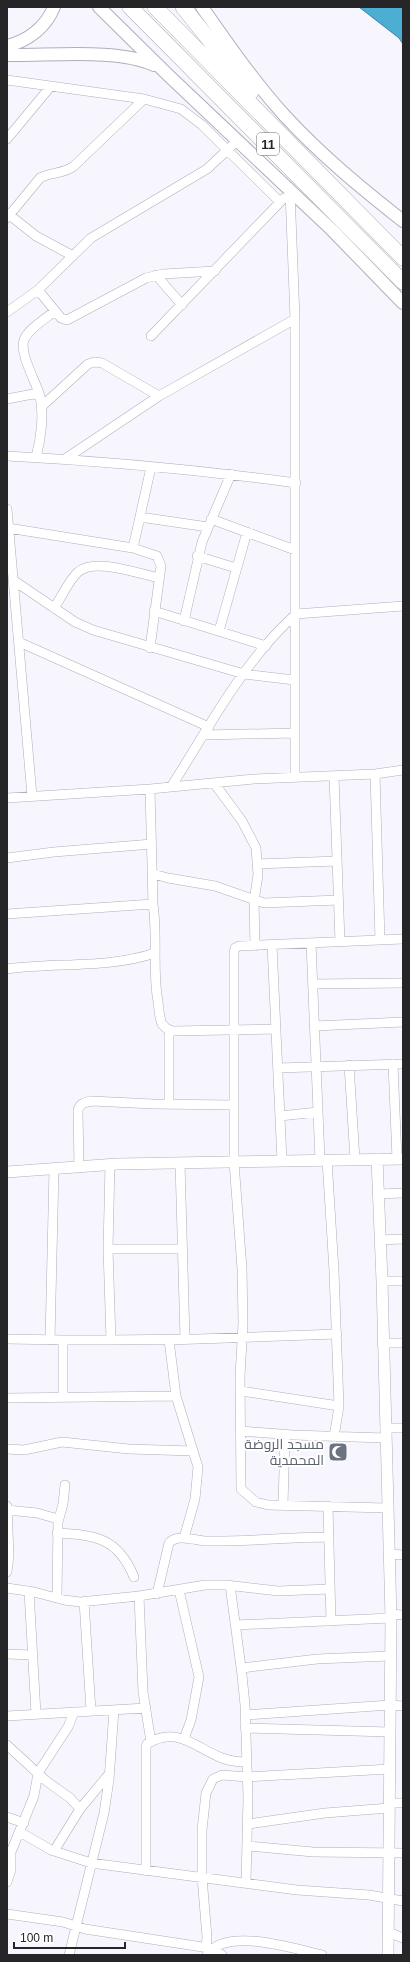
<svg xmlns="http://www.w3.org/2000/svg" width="410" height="1962" font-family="Helvetica,Cairo,sans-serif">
<rect width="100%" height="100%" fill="#f7f5fe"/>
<path fill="#4caed2" stroke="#41859f" d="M359,7H403V44L399,38Z"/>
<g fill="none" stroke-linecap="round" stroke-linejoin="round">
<g stroke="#b1aeb7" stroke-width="10">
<path id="minor" d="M7,80L144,99L181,109L202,125L280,202
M7,139L51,86
M290,191L295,319V778
M7,213L36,236L73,256
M7,218L40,178C51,172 64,174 74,166L144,99
M156,275L182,305
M38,290L61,318L67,320L146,278L163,274L215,271
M7,312L38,290L91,238L207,169L237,141
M151,336L284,198
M7,399L33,394L39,396
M41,407L88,364L95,362L102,363L159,396
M7,456C104,461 200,470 296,483
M36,457C41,439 44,415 40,396C36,382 19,353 24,340C28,329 45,319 55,311
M65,459L159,396L295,319
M7,509L32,796
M140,517L208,527
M211,519L295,550
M8,528L133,548L157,556L161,566L150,648
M133,548L151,467
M197,556L236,568
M13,580L75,622L93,630L244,674L294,680
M54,608C62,597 68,581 78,572C95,557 139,574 159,578
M154,611L266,646
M184,621L202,542L231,474
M219,631L247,532
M19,642L209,727
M204,735L295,733
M375,774L380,940
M334,776L340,942
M214,783L242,821L256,848L258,875L254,901L255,946
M171,787C208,729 244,660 296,614L403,606
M150,789L153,904C158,937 152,969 158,1002C159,1009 159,1017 162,1024L166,1028L172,1031L276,1029
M7,798L150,789L254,779L375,774L403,770
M7,858L54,852L152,844
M257,864L337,861
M153,874L168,878L215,886L264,903L338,900
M7,914L153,904
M311,943L320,1160
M272,945L282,1161
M7,969C56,962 107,969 155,953
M313,984L403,983
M314,1026L403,1022
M169,1030V1104
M393,1064L397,1159
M349,1065L355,1160
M278,1068L403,1064
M280,1116L318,1112
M327,1160L334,1271L339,1406L334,1437
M110,1164L108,1249L111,1340L185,1339L180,1163
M79,1167L78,1111C79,1103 86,1102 92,1101L153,1104L234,1105
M378,1194L403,1193
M380,1240L403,1239
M108,1249H182
M382,1281H403
M7,1339L63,1340V1397
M50,1340L54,1169
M63,1340H116
M382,1343H403
M241,1391L339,1406
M176,1396L169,1340L337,1334
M7,1398L176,1396L198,1467L195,1499L184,1538
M385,1428H403
M241,1431L293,1435L385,1438
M7,1449L24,1450L62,1442L129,1449L192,1451
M283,1505L285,1435
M7,1506L9,1556L7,1572
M328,1506L331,1621
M387,1508L268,1505L256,1502L241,1489L240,1376L243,1323L242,1269L234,1162V953L235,948L239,946L403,939
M7,1510L37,1513L58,1519
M57,1533C96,1535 118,1538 134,1577
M389,1554L403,1555
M230,1585L242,1675L245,1705L248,1797L246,1882
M7,1588L34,1592L64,1600L80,1602L139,1596L205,1585H226L278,1591L330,1589
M179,1590L199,1677L191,1720L184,1739
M29,1591L36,1714
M157,1594L169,1543C178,1533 196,1541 207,1541C248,1542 288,1537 329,1537
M139,1596L143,1692L151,1742
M57,1598L58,1522L63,1504L65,1485
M84,1601L91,1711
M390,1614L403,1615
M235,1625L391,1618
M7,1654L32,1655
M242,1668L317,1659L390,1656
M245,1715L390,1705L403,1706
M7,1716L146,1708
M245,1728L390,1732
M7,1745L45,1780L70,1798L80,1809
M389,1803H403
M7,1817L24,1823
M248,1824L325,1813L389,1808
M20,1832L51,1850L91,1863L297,1890L369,1895L403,1901
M248,1846L313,1852L403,1853
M54,1851L80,1809L109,1774
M146,1871V1747L147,1744C177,1725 196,1748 222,1758C230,1761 238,1762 246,1762
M7,1882L11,1870V1852L34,1796L38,1773L68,1727L74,1712
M7,1914L63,1922L85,1929L209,1948L222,1955
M388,1932L403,1938
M206,1948L207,1937L202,1877V1830L206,1793L213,1779L222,1775L247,1777L390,1769
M69,1955L104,1813L109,1780L114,1710
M207,1955C226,1926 294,1949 322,1955"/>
</g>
<g stroke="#b1aeb7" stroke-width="12">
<path id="tertiary" d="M377,1159L382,1281L391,1618L388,1955
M7,1172L117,1164L403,1159"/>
</g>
<g stroke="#b1aeb7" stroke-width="14">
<path id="secondary" d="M99,7L168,75L332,230L403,303
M202,7C228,44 254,82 285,116C321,155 361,188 403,221
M7,46C28,41 46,27 54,7
M7,55C48,56 119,48 154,65"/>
</g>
<g stroke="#b1aeb7" stroke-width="16">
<path id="trunk" d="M130,7L403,282
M155,7L403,258
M183,7L251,92"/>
</g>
<use href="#minor" stroke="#fff" stroke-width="9"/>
<use href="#tertiary" stroke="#fff" stroke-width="11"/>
<use href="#secondary" stroke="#fff" stroke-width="12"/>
<use href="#trunk" stroke="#fff" stroke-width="15"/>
</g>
<defs>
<g id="mosque-square" transform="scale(1)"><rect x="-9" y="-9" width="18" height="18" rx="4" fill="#6b7280" stroke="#fff"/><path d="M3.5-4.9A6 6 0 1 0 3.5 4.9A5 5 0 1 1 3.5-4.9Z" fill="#fff"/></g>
</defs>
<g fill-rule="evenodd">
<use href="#mosque-square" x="338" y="1452"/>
</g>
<g text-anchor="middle" stroke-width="4" stroke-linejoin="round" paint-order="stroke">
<rect fill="#fff" stroke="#676668" stroke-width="1" x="257" y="133" width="22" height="22" rx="3"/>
<g font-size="13" font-weight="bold" fill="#262528">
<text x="268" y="149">11</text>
</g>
<g font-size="14" fill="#5b616d" stroke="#fff" text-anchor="end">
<text x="324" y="1449">مسجد الروضة<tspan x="324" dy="16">المحمدية</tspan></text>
</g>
</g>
<rect width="410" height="1962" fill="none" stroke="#262528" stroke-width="16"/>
<path d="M14 1942v6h111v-6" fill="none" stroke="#262528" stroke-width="2"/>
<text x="20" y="1942" font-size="12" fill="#262528" stroke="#ffffff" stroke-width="3" paint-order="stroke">100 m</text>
</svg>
